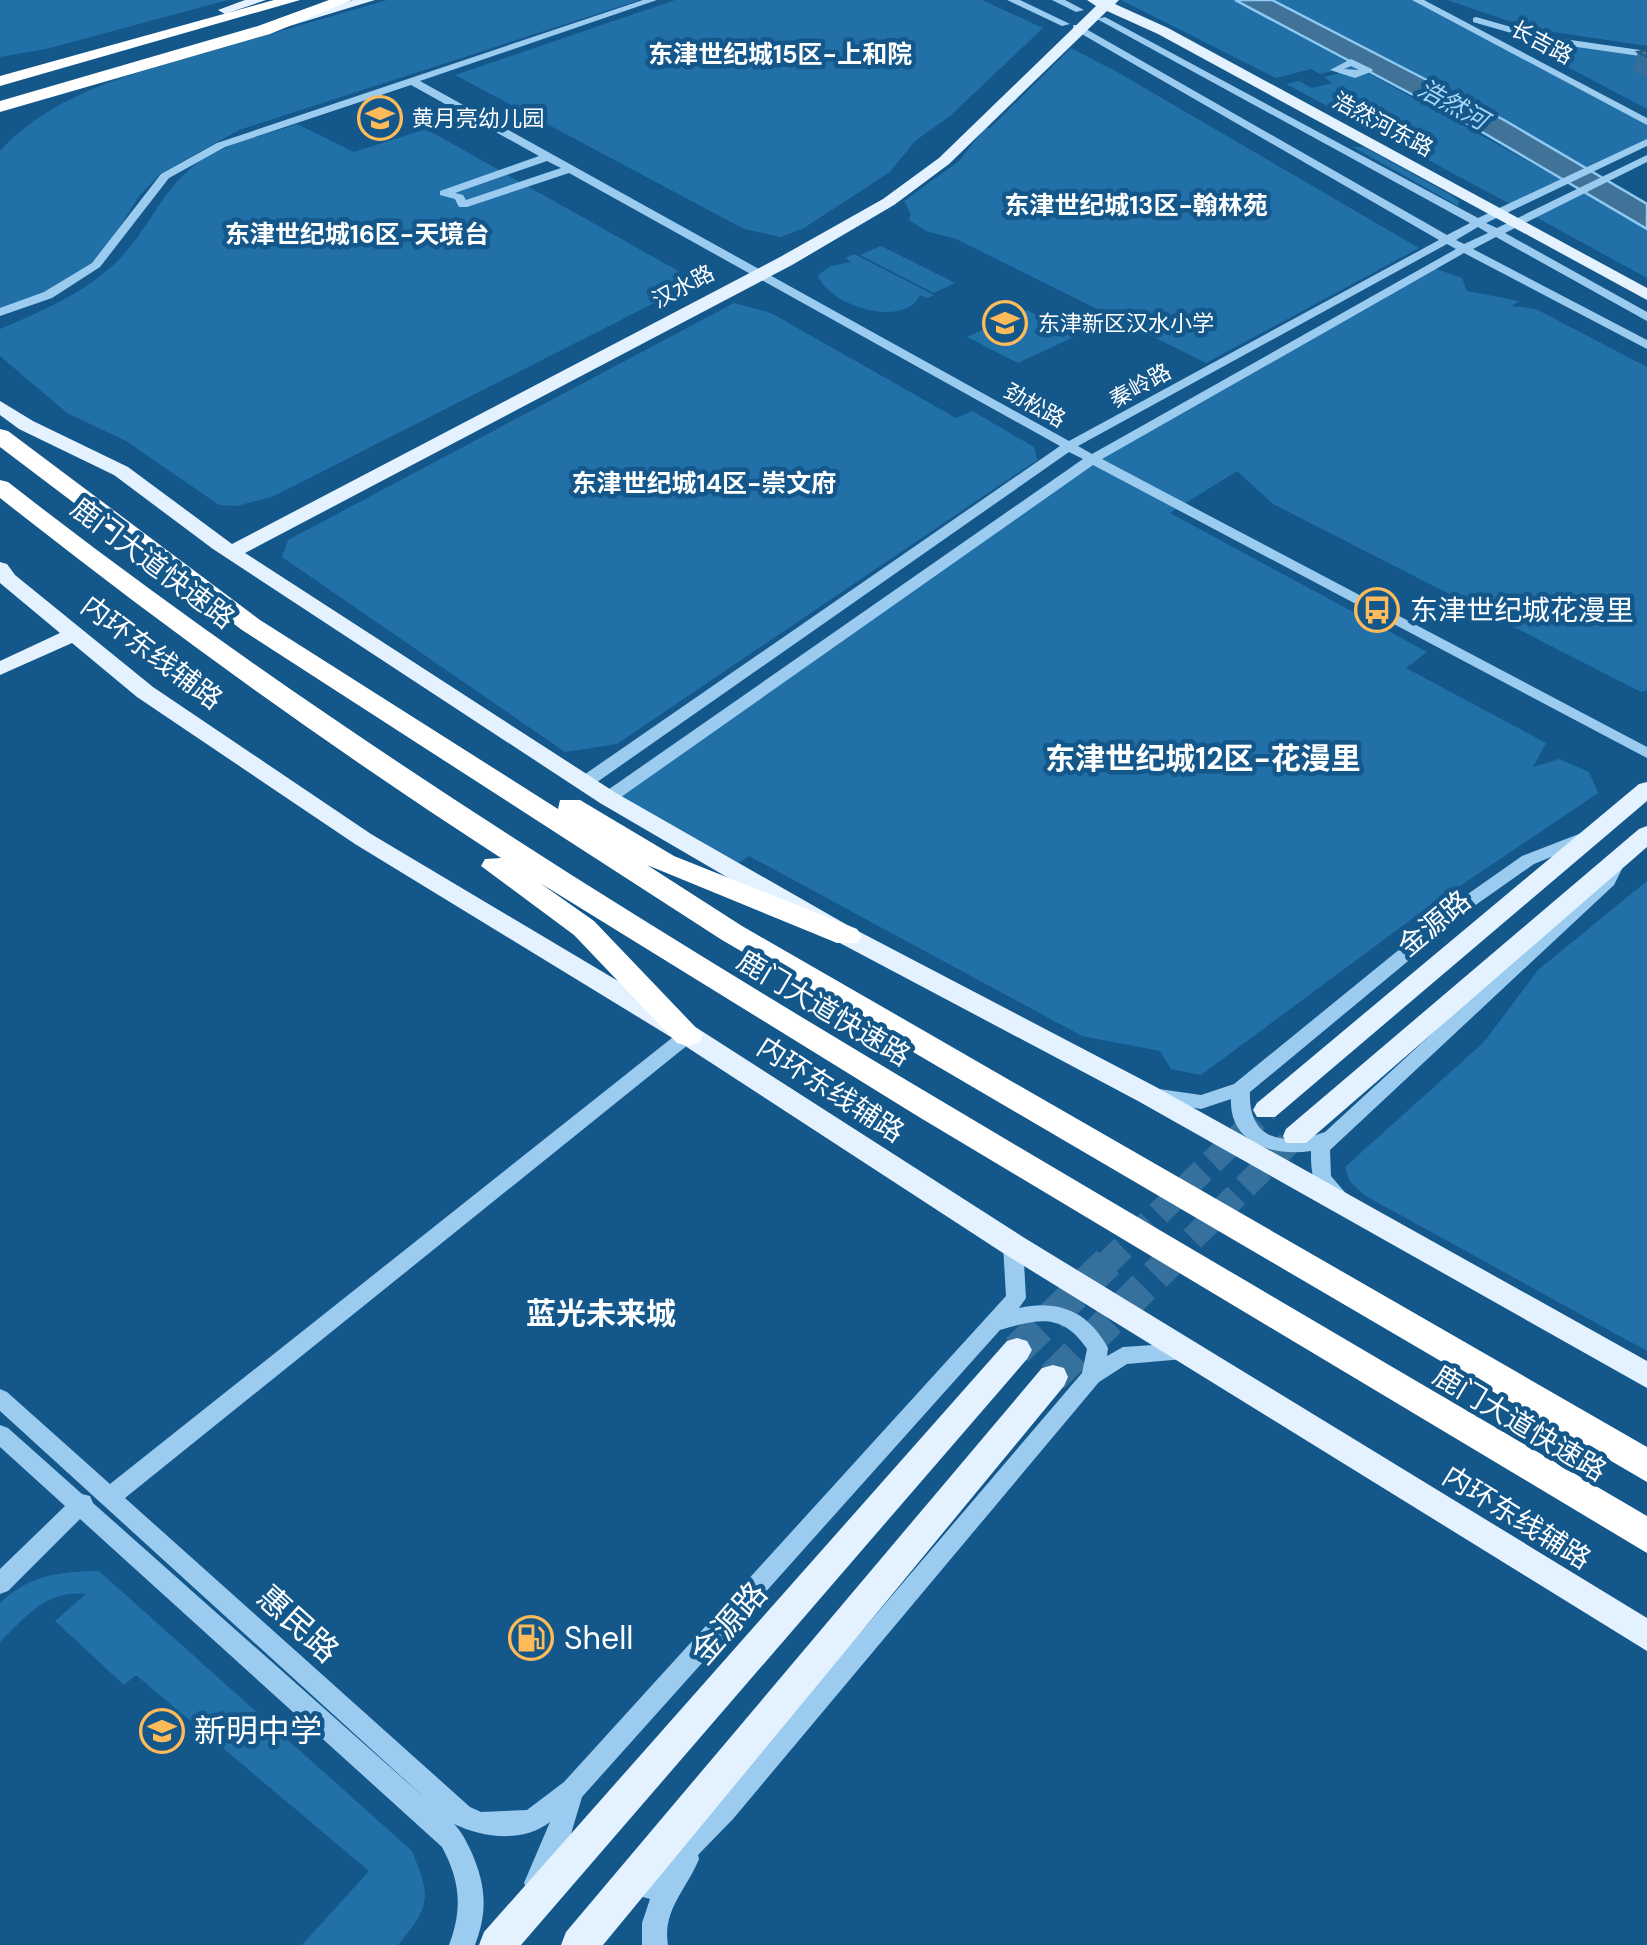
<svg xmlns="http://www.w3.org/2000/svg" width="1647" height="1945" font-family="'DM Sans','Noto Sans SC',sans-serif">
<rect width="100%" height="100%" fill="#13578b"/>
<path fill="#2270a8" d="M0,0H228L46,49L0,57Z
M387,0H640L239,130L160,174L139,196L107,247L91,264L47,291L0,311V151C57,89 145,70 223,48C277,32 332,16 387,0Z
M675,0H982L1043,28L950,116L915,141L890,172L804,228L781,237L744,229L455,75Z
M1121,0H1235L1564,181L1512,205L1286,84L1299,81L1312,88L1332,83L1324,77L1340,73L1336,70L1320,74L1311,69L1276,78Z
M1272,0H1417L1647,122V142L1588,169L1504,120Z
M1447,0H1647V46L1533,29Z
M1545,40L1647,54V109L1524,44Z
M1071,48L1117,72L1419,248L1206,363L956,239L926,231L909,220L911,214L904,201L959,161L985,128H990Z
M297,124L354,152L426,129L689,277L688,286L274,496L237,506L219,505L126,441L67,413L0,356V329C45,310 92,290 125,253C148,227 164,190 191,168C219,144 263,136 297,124Z
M1353,147H1364L1451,195L1459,201L1458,206Z
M1581,190L1647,229V278L1530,214Z
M881,246L955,283L934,293L860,255Z
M854,254L934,295L927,298L920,295C904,330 827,305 818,275L831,266L851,262L845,258Z
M1431,267L1462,278L1467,291L1519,301L1512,306L1536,309L1647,367V690L1641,692L1273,504L1237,471L1170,513L1427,652L1406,668L1546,743L1533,767L1559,759L1589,772L1598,793L1420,913L1201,1075L1171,1069L1160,1051L1082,1036L749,856L731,869L608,798L1092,459Z
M734,303L771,313L956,418L972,411L1034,447L1037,460L617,744L565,752L282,557L288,540Z
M1027,310L1078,335L1018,363L967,337Z
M1647,881V1351L1366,1196L1350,1182L1345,1167L1484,1042L1538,970Z
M99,1571L412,1851C431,1897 431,1906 398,1945H302L369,1871L136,1675L124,1685L55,1621L86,1594C46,1590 27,1616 0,1642V1603C31,1574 58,1572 99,1571Z"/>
<path fill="#417298" stroke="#8dcaf3" stroke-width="2.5" d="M1235,0H1272L1504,120L1647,204V229L1477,129Z"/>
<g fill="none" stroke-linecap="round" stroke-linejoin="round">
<path stroke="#36709c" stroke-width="25" stroke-dasharray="25 12" stroke-linecap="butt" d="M1105,1265L1266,1110
M1166,1265L1296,1136"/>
<path stroke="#36709c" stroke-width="32" stroke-dasharray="32 16" stroke-linecap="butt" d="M1017,1350L1108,1262
M1053,1377L1169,1262"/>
<path fill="#9bccf0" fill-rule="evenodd" d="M643,0H657L420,81L1069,441L1439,240L1073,29V25H1079L1447,235L1470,223L1097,19L1105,17L1478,218L1647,139V146L1486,223L1497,228L1647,155V162L1505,233L1647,312V321L1496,237L1473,249L1647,340V349L1464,253L1102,459L1647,747V758L1093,465L614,802H602L600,798L602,794L1083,459L1069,452L590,787H578L576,783L578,779L1060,446L569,173L467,207H459L455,199L440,195V191L539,156L411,85L225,147L169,178L100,267L52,298L0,316V308L44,292L92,263L161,174L217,143ZM547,161L561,168L466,200L463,195L455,193ZM1478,227L1488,233L1464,244L1456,240ZM1447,244L1456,249L1092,454L1078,446Z
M1007,0H1020L1070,24L1062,26Z
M1052,0H1065L1084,10L1076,12Z
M1412,0H1424L1647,118V125Z
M1476,17L1543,36L1647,51V57L1542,42L1473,22V18Z
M1351,59L1372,69L1373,71L1355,78L1330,70ZM1351,66L1359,70L1344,69Z
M1584,832L1590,833L1592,837L1590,841L1534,864L1477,904L1250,1092C1248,1142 1286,1146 1325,1132L1601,878L1611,859H1623L1625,863L1614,885L1330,1150L1331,1176L1349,1197L1346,1202H1332C1313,1182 1311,1179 1311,1151C1274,1157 1229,1144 1231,1099L1201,1109L1145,1100L1143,1095L1145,1090L1152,1088L1201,1095L1234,1084L1465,896L1522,856Z
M688,1029L694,1030L697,1035L694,1040L125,1498L470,1807L481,1812L527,1810L564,1782L1006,1296L1003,1245L1006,1240L1013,1237L1020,1240L1023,1245L1026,1298L1019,1308C1059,1299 1089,1312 1108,1348L1107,1356L1123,1347L1184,1343L1191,1345L1194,1351L1191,1357L1184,1359L1127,1364L1099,1382L733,1819L698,1855L699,1859C687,1889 662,1910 668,1945H642V1923L650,1899L639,1896L635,1887L639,1878L715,1803L1082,1373L1087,1349C1062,1312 1038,1319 1000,1330L582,1797L571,1834L546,1892L537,1896L528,1892L524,1883L550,1822C523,1843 483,1838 454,1824C462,1832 466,1841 471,1851C486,1885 488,1911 475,1945H449C463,1908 460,1881 442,1847L80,1519L8,1591L0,1594V1569L65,1506L0,1447V1425L8,1428L82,1494L90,1496L93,1503L426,1799L0,1411V1389L7,1392L110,1484L682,1030Z"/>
<path fill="#e4f2ff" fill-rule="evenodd" d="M245,0H266L225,14L218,10Z
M353,0H375L283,28L276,24Z
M1087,0H1119L1115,4L1168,28L1647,288V300L1158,34L1107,11L949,164L894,205L792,265L245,553L616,793L856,930L1156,1087L1647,1361V1388L1138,1101L838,942L600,803L213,549L114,475L19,429L0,415V401L33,421L128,467L232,544L780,257L883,199L939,158L1096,6Z
M0,562L7,564L15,575L153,687L371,834L697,1028L1023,1237L1647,1618V1651L1003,1253L679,1042L355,844L137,697L72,643L0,675V661L60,633L0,583Z
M1647,782V801L1275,1117H1257L1253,1110L1257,1103L1639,784Z
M1647,826V847L1306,1143H1286L1283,1136L1286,1129L1639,829Z
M1017,1338L1027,1341L1032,1350L1027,1359L521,1945H479L484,1932L1007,1341Z
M1053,1365L1064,1368L1068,1377L1064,1386L603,1945H561L566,1932L1042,1368Z"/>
<path fill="#fff" fill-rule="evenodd" d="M274,0H300L0,86V76Z
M329,0H352L270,34L0,112V101L258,26Z
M0,429L8,431L260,620L558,809L560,800H580L674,856L857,929L862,936L857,943H837L647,865L742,926L1647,1447V1482L722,940L242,630L0,447Z
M0,480L8,482C319,725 653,930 992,1131C1210,1260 1428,1388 1647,1516V1553L919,1117L540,883L594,921L703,1035L699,1043L688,1046L677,1043L574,935L481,866L485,859L501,858C328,746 162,626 0,498Z"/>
</g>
<path fill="#346f9b" d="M1647,50V77L1633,70L1638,52Z"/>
<path fill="#3c81b4" stroke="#2a5a7e" stroke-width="2.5" d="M1647,50V57L1638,52Z"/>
<defs>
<g id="school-ring" transform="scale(2.25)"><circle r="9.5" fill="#13578b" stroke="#ffba5a" stroke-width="1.5"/><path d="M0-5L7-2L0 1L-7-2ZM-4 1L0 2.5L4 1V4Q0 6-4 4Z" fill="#ffba5a"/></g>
<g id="bus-ring" transform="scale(2.25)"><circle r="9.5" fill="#13578b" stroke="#ffba5a" stroke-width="1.5"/><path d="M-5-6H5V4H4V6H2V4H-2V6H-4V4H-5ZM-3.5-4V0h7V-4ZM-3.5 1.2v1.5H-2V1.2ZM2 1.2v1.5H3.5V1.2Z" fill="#ffba5a"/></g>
<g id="fuel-ring" transform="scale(2.25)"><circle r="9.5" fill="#13578b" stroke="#ffba5a" stroke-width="1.5"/><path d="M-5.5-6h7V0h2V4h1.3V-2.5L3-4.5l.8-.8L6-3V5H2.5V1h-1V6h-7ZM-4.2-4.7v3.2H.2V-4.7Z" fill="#ffba5a"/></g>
</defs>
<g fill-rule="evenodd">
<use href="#school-ring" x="380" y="118"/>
<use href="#school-ring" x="1005" y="323"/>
<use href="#bus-ring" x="1377" y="610"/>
<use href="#fuel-ring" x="531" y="1638"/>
<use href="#school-ring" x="162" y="1731"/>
</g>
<g text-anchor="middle" stroke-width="9" stroke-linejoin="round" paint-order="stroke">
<g font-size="22" fill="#fff" stroke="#13578b">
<text transform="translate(1542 42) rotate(28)" y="8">长吉路</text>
<text transform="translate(1383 124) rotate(28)" y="8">浩然河东路</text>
<text transform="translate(683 286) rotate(-28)" y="8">汉水路</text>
<text transform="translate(1140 385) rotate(-29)" y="8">秦岭路</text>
<text transform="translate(1035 405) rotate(29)" y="8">劲松路</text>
</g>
<g font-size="22" fill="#fff" stroke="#13578b" text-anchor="start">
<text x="412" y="126">黄月亮幼儿园</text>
<text x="1038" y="331">东津新区汉水小学</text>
</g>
<g font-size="25" font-weight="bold" fill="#fff" stroke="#13578b">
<text x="780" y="63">东津世纪城15区-上和院</text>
<text x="1136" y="214">东津世纪城13区-翰林苑</text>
<text x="357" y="243">东津世纪城16区-天境台</text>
<text x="704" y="492">东津世纪城14区-崇文府</text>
</g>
<g font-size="25" font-style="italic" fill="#a7d6f8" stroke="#13578b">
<text transform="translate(1453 104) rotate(29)" y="9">浩然河</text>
</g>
<g font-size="28" fill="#fff" stroke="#13578b">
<text transform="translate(153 563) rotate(37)" y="10">鹿门大道快速路</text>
<text transform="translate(152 652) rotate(37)" y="10">内环东线辅路</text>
<text transform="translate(1434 923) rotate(-40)" y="10">金源路</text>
<text transform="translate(824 1008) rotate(31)" y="10">鹿门大道快速路</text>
<text transform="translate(831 1089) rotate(33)" y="10">内环东线辅路</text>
<text transform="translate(1520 1423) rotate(31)" y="10">鹿门大道快速路</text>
<text transform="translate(1517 1517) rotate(32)" y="10">内环东线辅路</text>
</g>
<g font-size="28" fill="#fff" stroke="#13578b" text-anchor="start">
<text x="1410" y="620">东津世纪城花漫里</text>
</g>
<g font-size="30" font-weight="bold" fill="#fff" stroke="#13578b">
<text x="1203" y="769">东津世纪城12区-花漫里</text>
<text x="601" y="1324">蓝光未来城</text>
</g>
<g font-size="32" fill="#fff" stroke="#13578b">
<text transform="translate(729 1623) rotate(-49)" y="11">金源路</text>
<text transform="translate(298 1624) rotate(42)" y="11">惠民路</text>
</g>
<g font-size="32" fill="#fff" stroke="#13578b" text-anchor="start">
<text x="564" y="1649">Shell</text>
<text x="194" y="1742">新明中学</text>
</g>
</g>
</svg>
